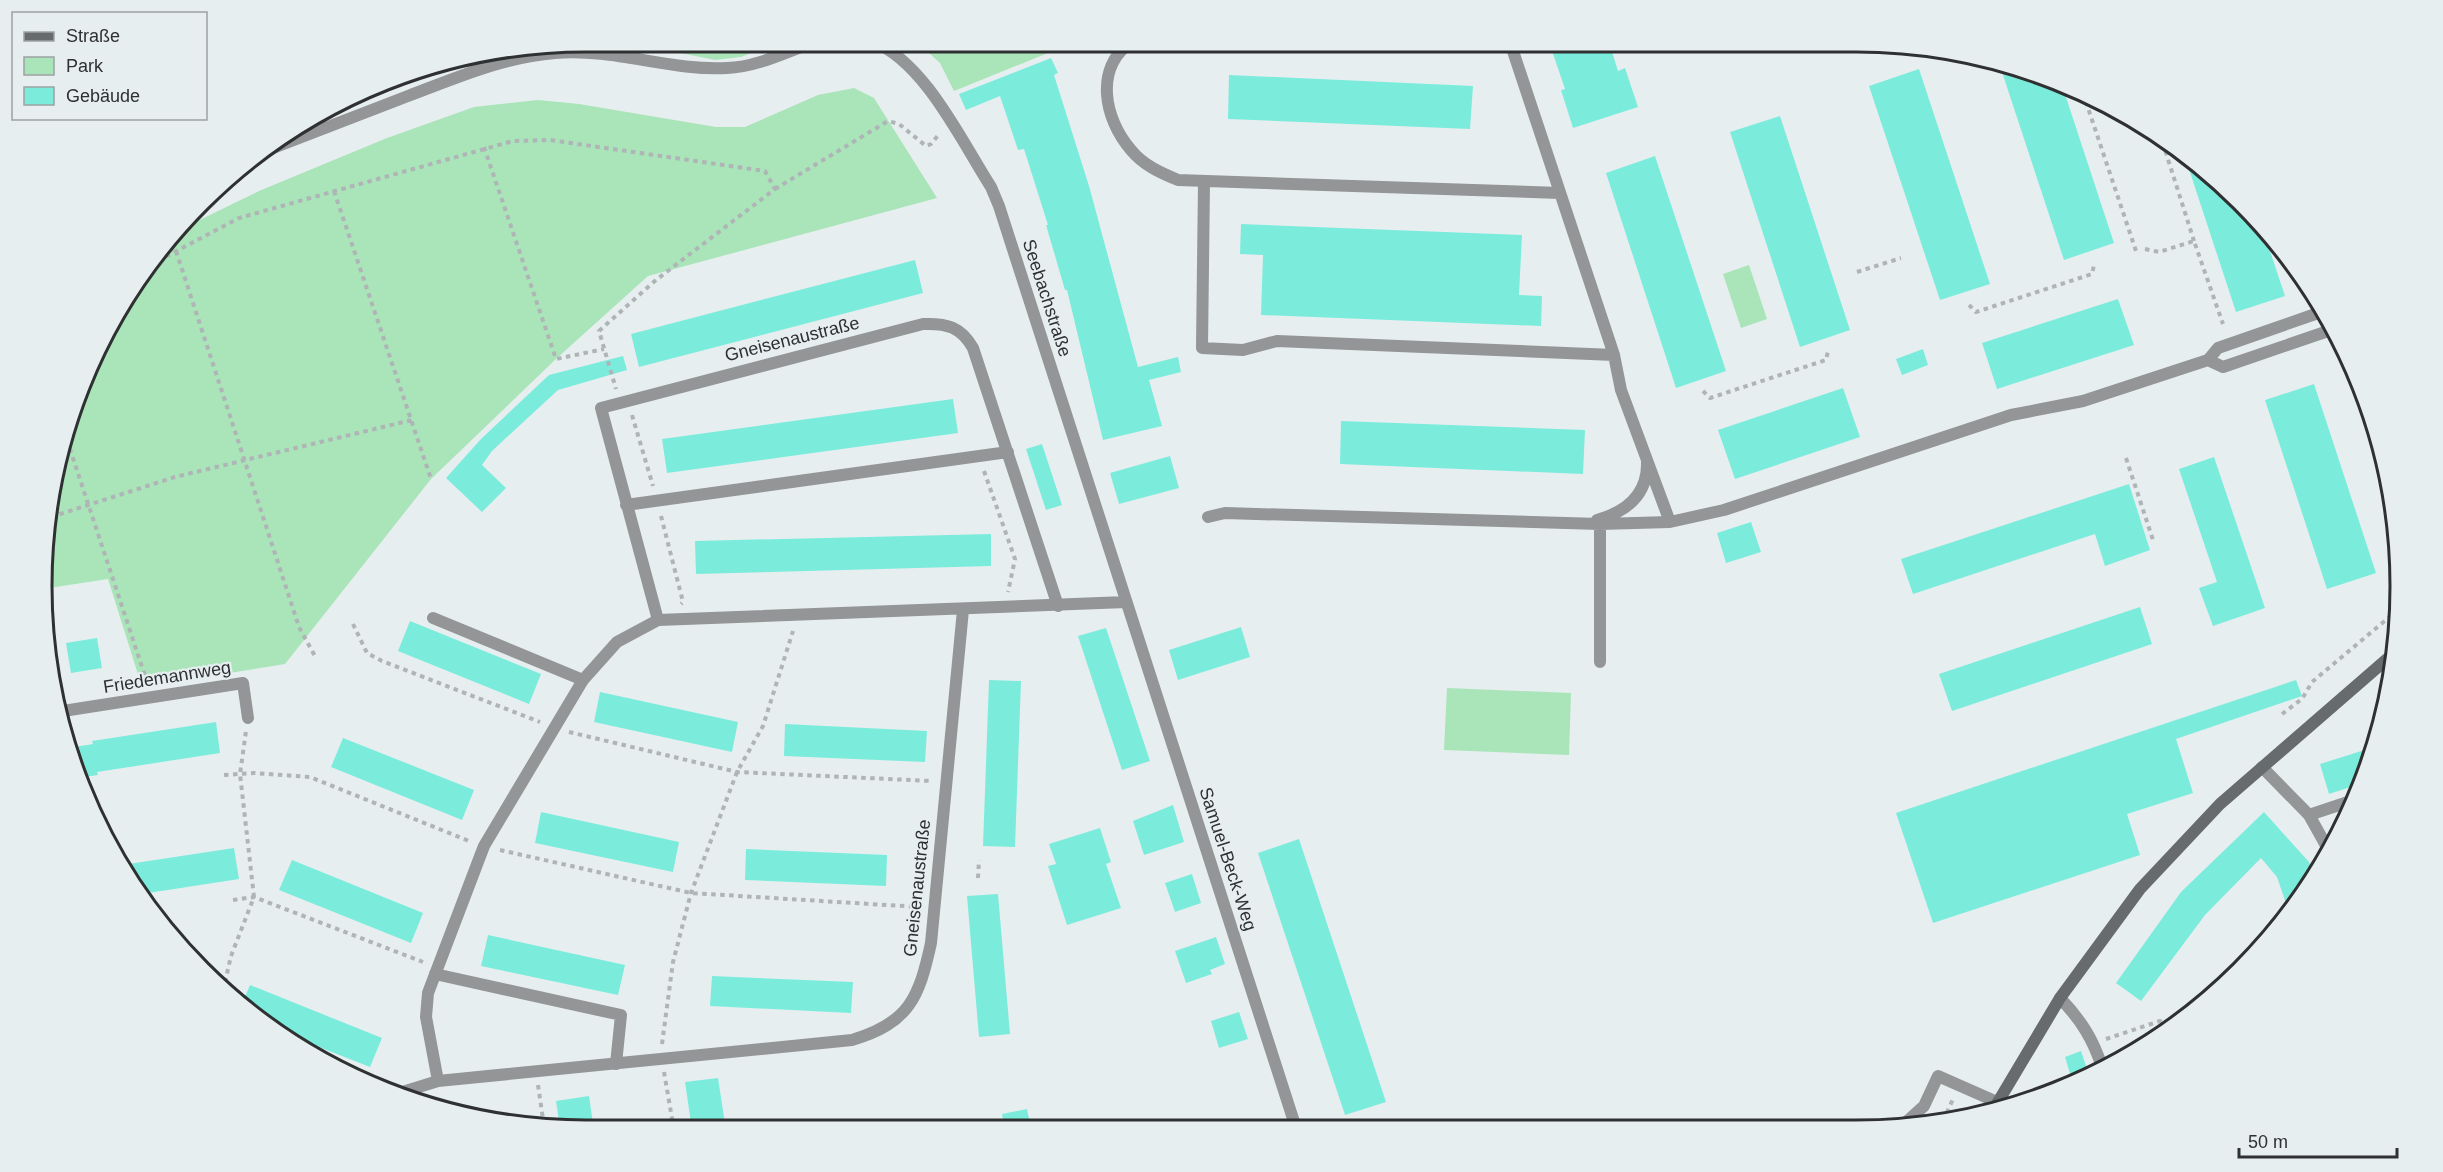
<svg xmlns="http://www.w3.org/2000/svg" width="2443" height="1172" font-family="Helvetica,sans-serif">
<rect width="100%" height="100%" fill="#e7eef0"/>
<path fill="#aae4b9" d="M626,42H779L741,57L715,60Z
M917,42H1075L954,91L940,63Z
M854,88L874,98L937,198L648,276L556,359L431,479L285,664L142,687L108,579L49,588L53,480L115,314L173,233L259,191L387,138L474,107L538,100L579,104L716,127H745L818,95Z
M1749,265L1767,319L1741,328L1723,274Z
M1447,688L1571,693L1569,755L1444,750Z"/>
<path fill="#7becdc" d="M1549,42H1609L1618,71L1625,68L1638,107L1573,128L1561,90L1565,89Z
M1051,58L1058,73L1054,75L1089,186L1138,367L1178,357L1181,372L1149,380L1162,426L1103,440L1067,290H1065L1046,225H1048L1024,149L1018,150L1000,96L966,110L959,94Z
M1999,63L2061,82L2114,243L2064,260Z
M1919,69L1990,284L1940,300L1869,86Z
M1229,75L1473,86L1470,129L1228,119Z
M1780,116L1850,330L1800,347L1730,132Z
M2184,154L2242,202L2262,227L2285,296L2236,312Z
M1655,156L1726,371L1676,388L1606,173Z
M1241,224L1522,235L1519,295L1542,296L1541,326L1261,315L1263,255L1240,254Z
M915,260L923,293L639,367L631,334Z
M2118,299L2134,345L1997,389L1982,343Z
M1923,349L1928,365L1902,375L1896,359Z
M623,356L627,370L558,390L492,451L482,465L506,488L482,512L446,478L481,439L549,375Z
M2314,384L2376,573L2327,589L2265,400Z
M1843,388L1860,437L1735,479L1718,430Z
M953,399L958,433L667,473L662,439Z
M1341,421L1585,430L1583,474L1340,464Z
M1042,444L1062,505L1046,510L1026,449Z
M1170,456L1179,488L1119,504L1110,473Z
M2214,457L2265,608L2213,626L2199,588L2217,582L2179,469Z
M2129,484L2150,550L2105,566L2095,534L1913,594L1901,559Z
M1751,522L1761,552L1726,563L1717,533Z
M991,534V566L696,574L695,541Z
M2140,607L2152,644L1952,711L1939,674Z
M410,621L541,674L529,704L398,651Z
M1241,627L1250,657L1178,680L1169,650Z
M1106,628L1150,761L1122,770L1078,636Z
M97,638L102,668L71,673L66,643Z
M989,680L1021,681L1015,847L983,846Z
M2296,680L2302,696L2176,739L2193,793L2127,814L2140,855L1933,923L1896,813Z
M600,692L738,722L732,752L594,722Z
M216,722L220,753L97,772L98,775L83,777L74,747L93,744L92,741Z
M785,724L927,731L925,762L784,756Z
M343,738L474,790L462,820L331,767Z
M2374,747L2363,783L2329,794L2320,764Z
M1173,805L1184,842L1144,855L1133,821Z
M541,812L679,842L673,872L535,843Z
M2264,812L2309,862L2314,874L2290,915L2277,877L2261,858L2205,915L2141,1001L2116,983L2181,892Z
M1100,828L1111,862L1106,864L1121,908L1067,925L1048,866L1056,864L1049,844Z
M1299,839L1386,1102L1345,1115L1258,853Z
M234,848L239,879L168,890L140,894L122,865Z
M746,849L887,855L886,886L745,880Z
M292,860L423,913L411,943L279,890Z
M1192,874L1201,903L1175,912L1165,883Z
M998,894L1010,1034L979,1037L967,896Z
M488,935L625,965L618,995L481,966Z
M1216,937L1225,964L1210,970L1212,974L1186,983L1175,951Z
M712,976L853,982L851,1013L710,1006Z
M250,985L382,1038L370,1067L296,1038L242,1004Z
M1239,1012L1248,1039L1219,1048L1211,1021Z
M2081,1051L2089,1075L2073,1084L2065,1057Z
M718,1078L726,1130H692L685,1082Z
M589,1096L594,1130L560,1127L556,1101Z
M1027,1109L1031,1128L1005,1129L1002,1114Z"/>
<g fill="none" stroke-linecap="round" stroke-linejoin="round">
<path stroke="#afb4b6" stroke-width="4" stroke-dasharray="4.5 4.5" stroke-linecap="butt" d="M2083,93L2136,251
M2160,134L2194,241
M484,147L556,359L604,349
M775,189L888,121L899,124L926,146L931,144L940,133
M334,191L431,479
M2145,249L2159,252L2194,241L2223,324
M176,251L299,627L316,658
M150,265L239,218L513,141L550,140L765,171L775,189L656,280L599,331L616,389
M1857,272L1901,258
M1969,305L1976,312L2092,274L2094,265
M1703,391L1710,398L1826,360L1828,351
M632,415L653,486
M67,440L147,682
M2126,458L2153,540
M984,471L1015,559L1008,592
M661,516L683,602L681,604
M51,517L175,477L412,420
M353,624L367,653L382,661L540,722
M2391,682V683
M2282,714L2302,699L2312,682L2399,609
M569,732L737,772L932,781
M224,775L254,773L310,777L469,841
M500,850L691,893L919,907
M978,878L979,860
M233,900L254,897L423,962
M223,991L231,956L254,897L240,774L246,731
M2106,1039L2160,1021L2171,1027
M662,1044L673,962L691,893L737,772L763,726L793,631
M664,1072L674,1130
M538,1085L544,1126
M1943,1121L1953,1099"/>
<path stroke="#939597" stroke-width="12" d="M1131,42C1094,68 1104,119 1131,150C1143,165 1161,173 1178,180L1560,193
M1510,42L1614,355L1621,390L1670,522
M1204,182L1202,348L1243,350L1277,341L1614,355
M2208,360L2223,367L2334,329
M626,505L1008,452
M1208,517L1225,513L1600,524L1670,522L1724,510L2011,415L2083,401L2208,360L2218,348L2324,311
M1597,520C1626,512 1648,495 1647,462
M433,618L583,680
M658,620L601,408L923,324C947,323 961,327 973,348L1058,606
M1600,662V524
M2262,767L2309,815L2328,849
M2309,815L2357,799
M435,974L621,1015L616,1064
M1903,1125L1924,1106L1938,1076L1997,1102"/>
<path stroke="#939597" stroke-width="12" d="M873,42C924,61 962,142 991,187L999,206L1296,1128
M255,155C306,135 357,116 408,96C456,78 503,57 555,53C615,48 669,71 727,68C757,67 786,52 814,42
M2353,365L2381,449
M63,711L243,683L248,718
M2060,998C2081,1020 2093,1039 2102,1067
M438,1081L426,1017L428,993L484,846L583,680L617,642L658,620L1126,602
M396,1094L438,1081L852,1040C909,1023 919,998 931,943L963,610"/>
<path stroke="#686b6e" stroke-width="12" d="M1995,1107L2060,998L2140,889L2220,804L2394,653"/>
</g>
<g text-anchor="middle" stroke-width="4.5" stroke-linejoin="round" paint-order="stroke">
<g font-size="18" fill="#2e3031" stroke="#e7eef0">
<text transform="translate(1047 298) rotate(72)" y="6">Seebachstraße</text>
<text transform="translate(792 339) rotate(-14)" y="6">Gneisenaustraße</text>
<text transform="translate(167 677) rotate(-9)" y="6">Friedemannweg</text>
<text transform="translate(1228 859) rotate(72)" y="6">Samuel-Beck-Weg</text>
<text transform="translate(917 888) rotate(-84)" y="6">Gneisenaustraße</text>
</g>
</g>
<path d="M0 0H2443V1172H0ZM586 52H1856A534 534 0 0 1 2390 586V586A534 534 0 0 1 1856 1120H586A534 534 0 0 1 52 586V586A534 534 0 0 1 586 52Z" fill="#e7eef0" fill-rule="evenodd"/>
<path fill="none" stroke="#2e3031" stroke-width="3" d="M586 52H1856A534 534 0 0 1 2390 586V586A534 534 0 0 1 1856 1120H586A534 534 0 0 1 52 586V586A534 534 0 0 1 586 52Z"/>
<rect x="12" y="12" width="195" height="108" fill="#e7eef0" stroke="#9da2a4" stroke-width="1.5"/>
<rect x="24" y="32" width="30" height="9" fill="#686b6e" stroke="#9da2a4" stroke-width="1.5"/>
<text x="66" y="42" font-size="18" fill="#2e3031">Straße</text>
<rect x="24" y="57" width="30" height="18" fill="#aae4b9" stroke="#9da2a4" stroke-width="1.5"/>
<text x="66" y="72" font-size="18" fill="#2e3031">Park</text>
<rect x="24" y="87" width="30" height="18" fill="#7becdc" stroke="#9da2a4" stroke-width="1.5"/>
<text x="66" y="102" font-size="18" fill="#2e3031">Gebäude</text>
<path d="M2239 1148v9h158v-9" fill="none" stroke="#2e3031" stroke-width="3"/>
<text x="2248" y="1148" font-size="18" fill="#2e3031" stroke="#e7eef0" stroke-width="4.5" paint-order="stroke">50 m</text>
</svg>
